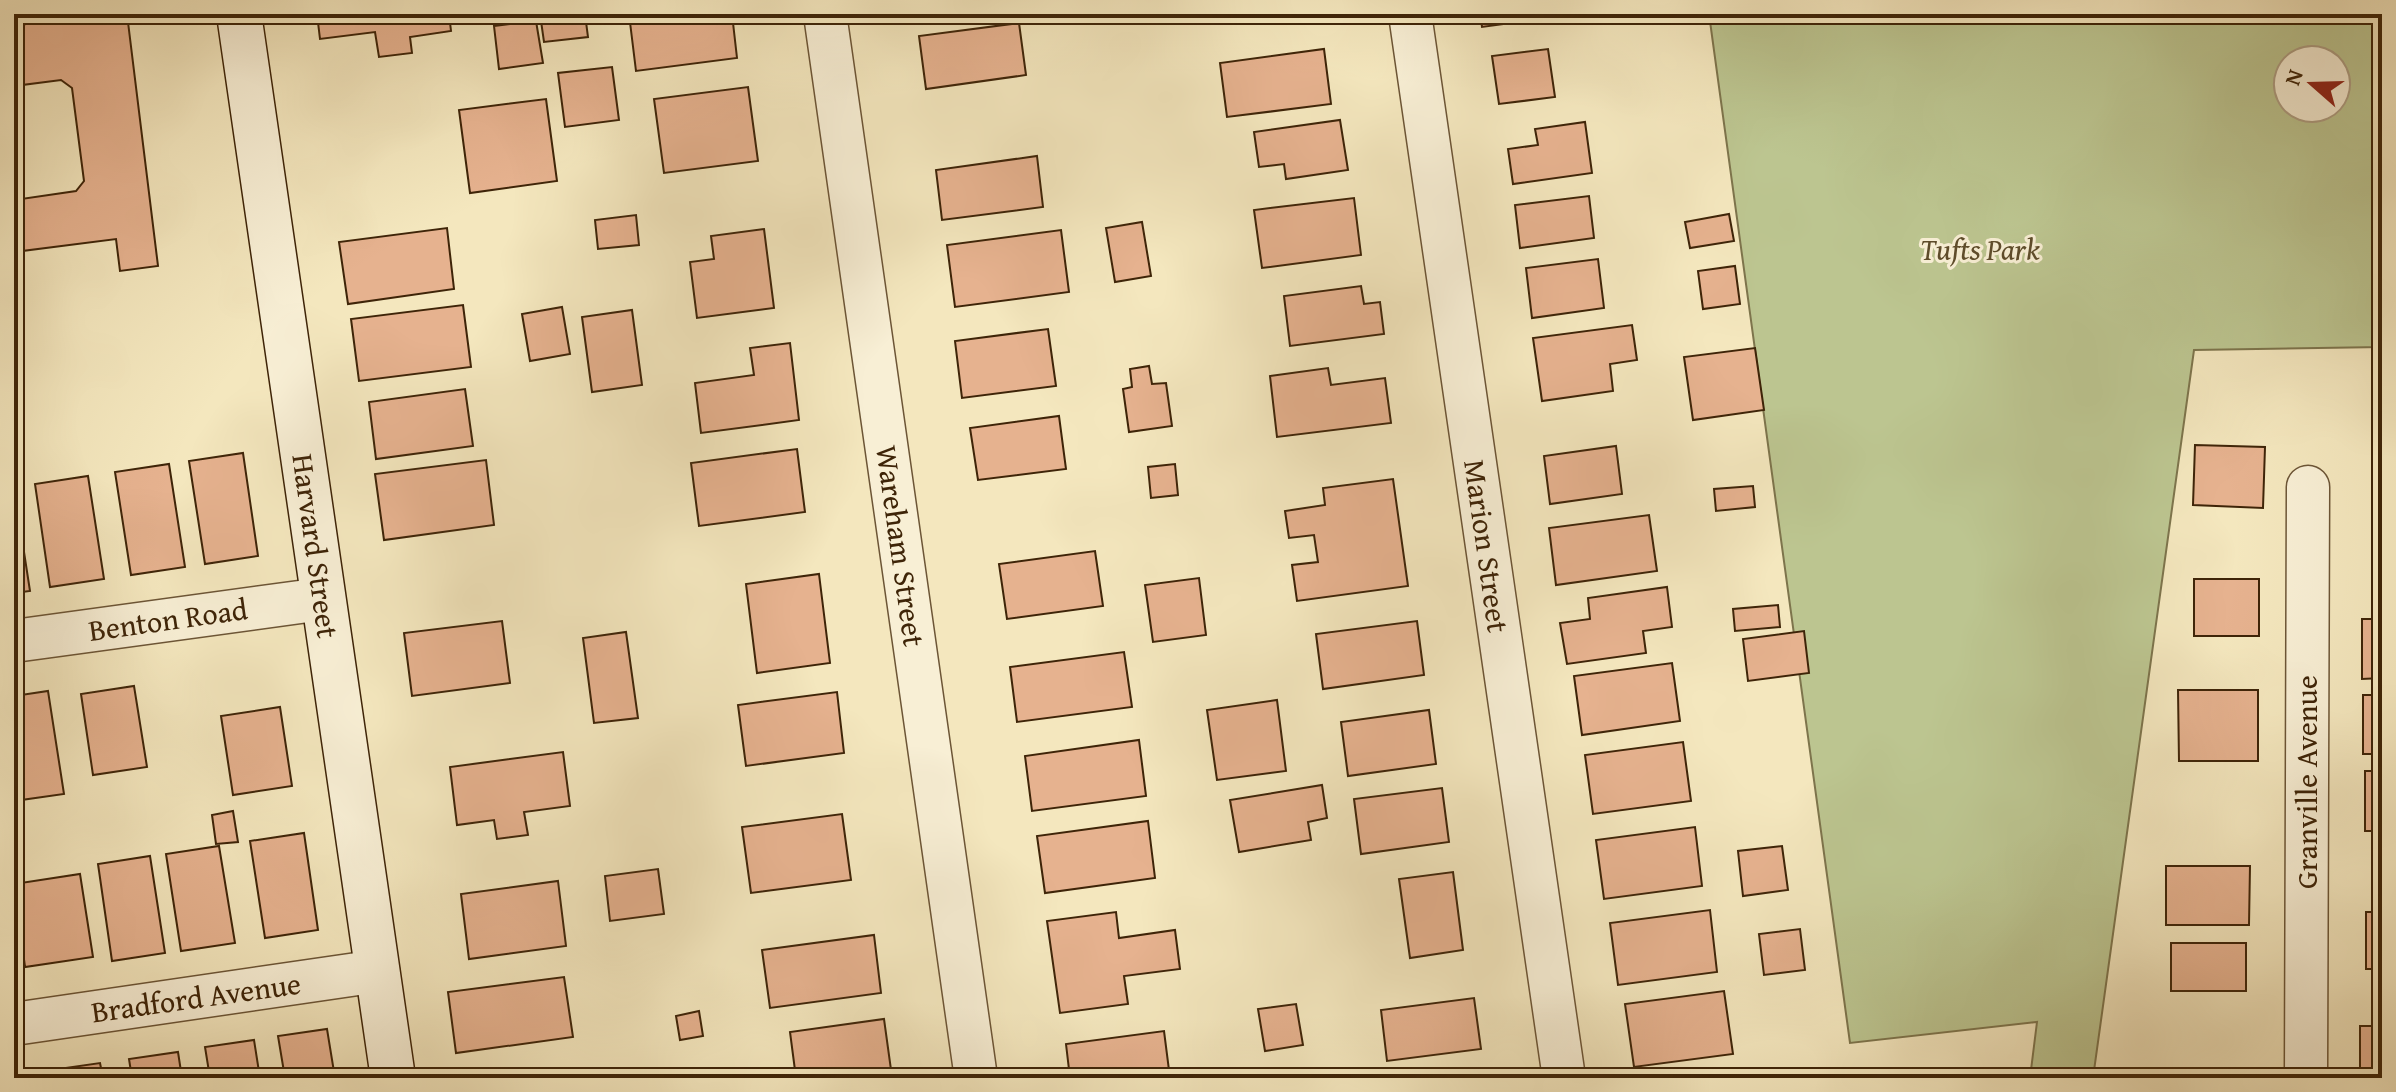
<svg xmlns="http://www.w3.org/2000/svg" width="2396" height="1092" font-family="'Gentium Book Plus',serif">
<rect width="100%" height="100%" fill="#f4e7be"/>
<filter id="stains"><feTurbulence type="fractalNoise" baseFrequency=".0025" numOctaves="4"/><feColorMatrix values="0 0 0 0 .2 0 0 0 0 .09 0 0 0 0 .02 0 0 0 .5 -.17"/></filter>
<radialGradient id="worn" r=".72"><stop offset=".6" stop-color="#630" stop-opacity="0"/><stop offset="1" stop-color="#630" stop-opacity=".3"/></radialGradient>
<path fill="#bcc590" stroke="#7d744c" stroke-width="2" fill-rule="evenodd" d="M1709,14H2382V347L2194,350L2093,1078H2030L2037,1022L1850,1043ZM2288,60H2336V108H2288Z"/>
<path fill="#e6b28f" stroke="#3e2408" stroke-width="2" d="M26,14H127L158,266L120,271L116,239L14,252V200L76,191L84,181L72,88L61,80L14,86V26L27,24Z
M317,14H449L451,31L410,37L412,53L379,57L375,32L320,39Z
M540,14H585L588,37L544,42Z
M629,14H732L737,58L636,71Z
M1480,14H1548V18L1482,27Z
M536,21L543,63L499,69L494,26Z
M1019,23L1026,75L926,89L919,36Z
M1324,49L1331,104L1227,117L1220,63Z
M1548,49L1555,97L1499,104L1492,56Z
M612,67L619,120L565,127L558,73Z
M748,87L758,161L664,173L654,99Z
M546,99L557,181L470,193L459,110Z
M1340,120L1348,170L1286,179L1284,164L1259,167L1254,132Z
M1585,122L1592,173L1513,184L1508,149L1538,145L1535,129Z
M1037,156L1043,207L942,220L936,170Z
M1589,196L1594,238L1520,248L1515,205Z
M1354,198L1361,255L1262,268L1254,210Z
M1729,214L1734,241L1690,248L1685,222Z
M636,215L639,245L598,249L595,220Z
M1142,222L1151,276L1115,282L1106,228Z
M447,228L454,289L348,304L339,242Z
M764,229L774,308L697,318L690,262L714,259L711,236Z
M1061,230L1069,292L955,307L947,245Z
M1598,259L1604,308L1532,318L1526,268Z
M1735,266L1740,304L1703,309L1698,271Z
M1361,286L1364,304L1380,302L1384,334L1290,346L1284,296Z
M463,305L471,367L359,381L351,319Z
M562,307L570,354L530,361L522,314Z
M632,310L642,385L592,392L582,317Z
M1632,325L1637,360L1610,364L1613,391L1542,401L1533,338Z
M1048,329L1056,386L962,398L955,341Z
M790,343L799,420L701,433L695,383L754,375L750,348Z
M1755,348L1764,410L1693,420L1684,357Z
M1149,366L1152,384L1166,383L1172,426L1129,432L1123,389L1132,387L1130,369Z
M1328,368L1331,385L1385,378L1391,423L1277,437L1270,376Z
M465,389L473,446L376,459L369,402Z
M1059,416L1066,469L978,480L970,428Z
M2195,445L2265,447L2263,508L2193,505Z
M1616,446L1622,494L1550,504L1544,456Z
M797,449L805,512L699,526L691,463Z
M243,453L258,556L205,564L189,461Z
M486,460L494,525L384,540L375,474Z
M169,464L185,567L131,575L115,472Z
M1175,464L1178,495L1151,498L1148,467Z
M88,476L104,579L50,587L35,484Z
M1393,479L1408,586L1297,601L1292,565L1318,562L1314,535L1289,538L1285,511L1325,505L1323,488Z
M1753,486L1755,507L1716,511L1714,489Z
M14,487L30,591L14,593Z
M1649,515L1657,571L1556,585L1549,528Z
M1095,551L1103,606L1007,619L999,564Z
M819,574L830,663L757,673L746,584Z
M1199,578L1206,635L1153,642L1145,585Z
M2194,579H2259V636H2194Z
M1667,587L1672,627L1643,631L1646,653L1567,664L1560,623L1590,619L1588,598Z
M1778,605L1780,627L1735,631L1733,609Z
M2362,619H2382V678L2362,679Z
M502,621L510,683L412,696L404,633Z
M1417,621L1424,675L1323,689L1316,634Z
M1804,631L1809,673L1748,681L1743,639Z
M626,632L638,718L594,723L583,638Z
M1124,652L1132,707L1017,722L1010,667Z
M1672,663L1680,721L1582,735L1574,676Z
M134,686L147,767L93,775L81,694Z
M2178,690H2258V761H2179Z
M48,691L64,794L14,801V696Z
M837,692L844,753L746,766L738,705Z
M2363,695H2382V754H2363Z
M1277,700L1286,771L1217,780L1207,710Z
M280,707L292,786L233,795L221,716Z
M1429,710L1436,764L1348,776L1341,722Z
M1139,740L1146,796L1032,811L1025,756Z
M1683,742L1691,801L1593,814L1585,755Z
M563,752L570,806L524,812L528,835L497,839L494,820L457,825L450,767Z
M2365,771H2382V831H2365Z
M1322,785L1327,818L1308,822L1311,840L1239,852L1230,800Z
M1442,788L1449,842L1361,854L1354,799Z
M233,811L238,842L216,844L212,815Z
M842,814L851,880L751,893L742,827Z
M1148,821L1155,878L1045,893L1037,836Z
M1695,827L1702,886L1604,899L1596,840Z
M304,833L318,930L265,938L250,841Z
M219,846L235,943L181,951L166,854Z
M1782,846L1788,890L1743,896L1738,851Z
M150,856L165,953L112,961L98,864Z
M2166,866H2250L2249,925H2166Z
M658,869L664,914L610,921L605,876Z
M1453,872L1463,950L1410,958L1399,879Z
M80,874L93,957L25,967L14,884Z
M558,881L566,946L469,959L461,894Z
M1710,910L1717,972L1618,985L1610,923Z
M1116,912L1119,938L1175,930L1180,969L1124,976L1128,1004L1060,1013L1047,921Z
M2366,912H2382V969H2366Z
M1800,929L1805,970L1764,975L1759,934Z
M874,935L881,993L770,1008L762,950Z
M2171,943H2246V991H2171Z
M564,977L573,1037L456,1053L448,992Z
M1724,991L1733,1054L1634,1067L1625,1004Z
M1474,998L1481,1049L1387,1061L1381,1010Z
M1296,1004L1303,1045L1265,1051L1258,1009Z
M699,1011L703,1036L680,1040L676,1016Z
M884,1019L892,1077L796,1078L790,1032Z
M2360,1026H2382V1078H2360Z
M327,1029L335,1078H285L278,1036Z
M1164,1031L1170,1078H1070L1066,1044Z
M254,1040L260,1078H210L205,1047Z
M178,1052L182,1078H132L129,1059Z
M100,1063L103,1078H52L51,1070Z
M2245,1072V1078H2191V1073Z"/>
<g fill="none" stroke-linecap="round" stroke-linejoin="round">
<g stroke="#6c5536" stroke-width="45">
<path id="minor" d="M825,14L976,1078
M1410,14L1564,1078
M14,641L322,599
M14,1024L378,971
M2306,1078L2308,487"/>
</g>
<g stroke="#3e2408" stroke-width="47">
<path id="secondary" d="M239,14L393,1078"/>
</g>
<use href="#minor" stroke="#f8efd5" stroke-width="42"/>
<use href="#secondary" stroke="#f8efd5" stroke-width="44"/>
</g>
<g text-anchor="middle" stroke-width="6" stroke-linejoin="round" paint-order="stroke">
<g font-size="30" font-style="italic" fill="#5e4c2a" stroke="#f8efd5">
<text x="1980" y="260">Tufts Park</text>
</g>
<g font-size="30" fill="#3e2408" stroke="#f8efd5">
<text transform="translate(315 546) rotate(82)" y="10">Harvard Street</text>
<text transform="translate(900 546) rotate(82)" y="10">Wareham Street</text>
<text transform="translate(1486 546) rotate(82)" y="10">Marion Street</text>
<text transform="translate(168 620) rotate(-8)" y="10">Benton Road</text>
<text transform="translate(2307 782) rotate(-90)" y="10">Granville Avenue</text>
<text transform="translate(196 998) rotate(-8)" y="10">Bradford Avenue</text>
</g>
</g>
<rect width="2396" height="1092" fill="none" stroke="#f4e7be" stroke-width="48"/>
<rect x="16" y="16" width="2364" height="1060" fill="none" stroke="#3e2408" stroke-width="4"/>
<rect x="24" y="24" width="2348" height="1044" fill="none" stroke="#3e2408" stroke-width="2"/>
<g transform="translate(2312 84) rotate(290)"><circle r="38" fill="#f8efd5" stroke="#ae9e83" stroke-width="2"/>
<path d="M0-6L14 30L0 20L-14 30Z" fill="#8f2418"/>
<text y="-12" font-size="22" font-weight="bold" text-anchor="middle" fill="#3e2408">N</text>
</g>
<rect width="100%" height="100%" filter="url(#stains)"/>
<rect width="100%" height="100%" fill="url(#worn)"/>
</svg>
